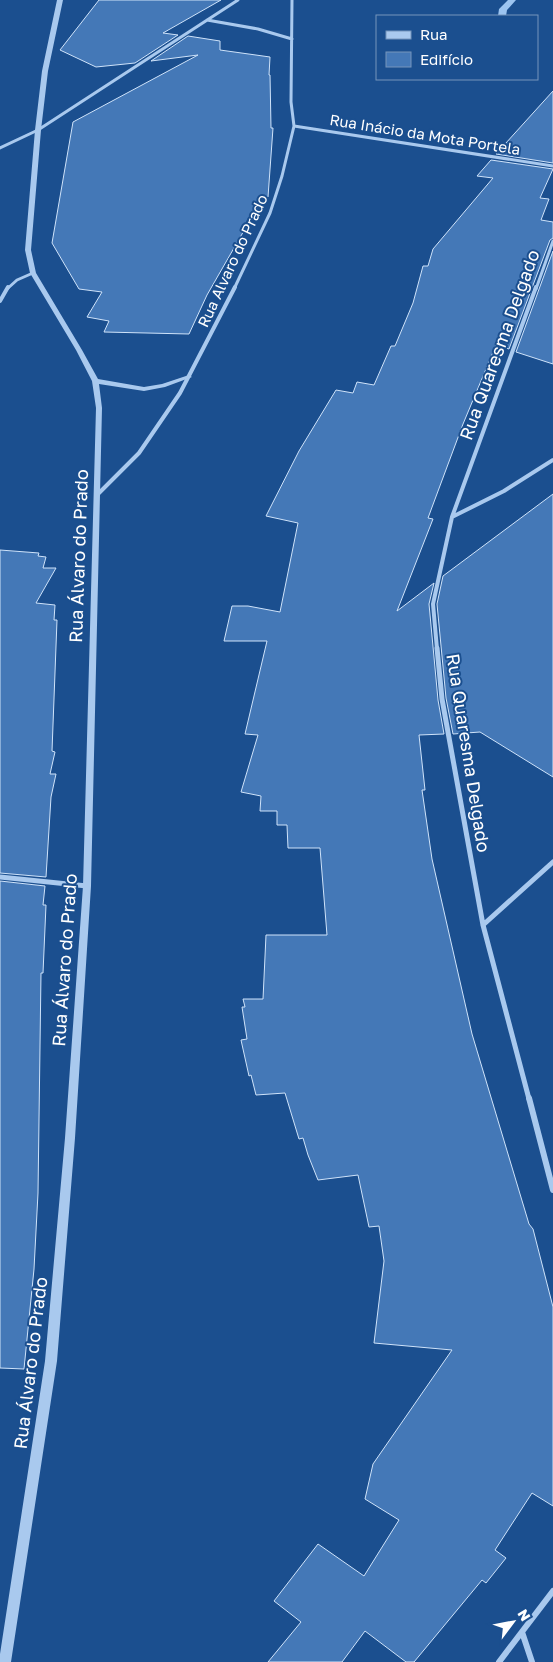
<svg xmlns="http://www.w3.org/2000/svg" width="553" height="1662" font-family="'Golos Text',sans-serif">
<rect width="100%" height="100%" fill="#1b4f8f"/>
<g fill="none" stroke-linecap="round" stroke-linejoin="round">
<path fill="#9cc4f0" fill-rule="evenodd" d="M508,0H516L507,10L506,16H498L499,9Z"/>
</g>
<path fill="#4478b7" stroke="#cfe3fa" d="M99,0H221L163,33L178,35L135,63L96,67L60,50Z
M188,36L220,41V50L270,57L269,75H270L271,128H273L268,197H261L257,208L207,295L189,334L104,332L109,321L87,317L102,292L79,289L52,243L73,122L198,55L151,61Z
M553,91V163L496,154Z
M491,160L553,169L540,198L549,199L541,220L553,222V238L550,240L509,349L496,345L463,424L428,518L433,519L397,611L434,583L429,604L438,700L444,734L419,735L425,790H422L432,859L472,1034L529,1224L533,1229L553,1307V1506L532,1493L495,1550L506,1558L486,1583L482,1580L414,1662H406L365,1631L342,1662H268L301,1622L274,1601L318,1544L364,1576L399,1520L365,1499L373,1464L452,1350L374,1343L384,1261L379,1226L369,1227L358,1175L318,1180L308,1155L303,1138L299,1139L285,1093L256,1095L251,1075L249,1076L241,1040L247,1039L242,1007H245L243,999H263L266,935H327L320,848H288L287,825H277V811H260L261,796L241,792L258,735L245,734L267,641H224L232,606H248L280,612L298,523L266,516L299,451L336,390L353,393L357,382L374,385L391,346H395L413,303L423,266H428L433,249L493,178L477,176Z
M553,251V364L516,352Z
M553,494V777L480,732L453,734L446,698L437,604L443,576Z
M0,550L39,553L38,556L46,557L43,568H56L36,603L55,605L54,620H57L52,751L55,752L50,774H56L51,797L46,877L0,873Z
M0,881L45,886L43,905H46L43,973H41L38,1193L34,1269L24,1369L0,1368Z"/>
<g fill="none" stroke-linecap="round" stroke-linejoin="round">
<path stroke="#a9c9ee" stroke-width="3" d="M207,20L258,29L292,39
M294,126L553,166
M0,148L38,130L238,0
M7,289L17,280L33,273
M234,289L270,213L282,176L294,126L291,102L292,0
M536,289L553,241"/>
<path stroke="#a9c9ee" stroke-width="4" d="M0,301L8,287
M97,495L139,453L180,393L235,287
M452,517L504,491L553,460
M437,649L433,604L452,517L536,287"/>
<path stroke="#a9c9ee" stroke-width="5" d="M437,648L442,699L483,925L529,1099
M0,877L87,886
M483,925L553,862"/>
<path stroke="#a9c9ee" stroke-width="6" d="M529,1098L553,1190
M522,1632L532,1662
M499,1662L553,1591"/>
<path fill="#a9c9ee" fill-rule="evenodd" d="M57,0H63L48,71L41,130L31,250L36,273L82,350L98,379L144,387L162,384L189,375L192,377L165,387L144,391L99,384L102,408L91,886L75,1138L57,1361L11,1662H0V1654L45,1361L65,1138L83,886L96,408L92,381L76,350L30,273L25,250L35,130L42,71Z"/>
</g>
<g text-anchor="middle" stroke-width="4" stroke-linejoin="round" paint-order="stroke">
<g font-size="15" fill="#fff" stroke="#1b4f8f">
<text transform="translate(425 135) rotate(9)" y="5">Rua Inácio da Mota Portela</text>
<text transform="translate(233 261) rotate(-65)" y="5">Rua Alvaro do Prado</text>
</g>
<g font-size="18" fill="#fff" stroke="#1b4f8f">
<text transform="translate(500 345) rotate(-70)" y="6">Rua Quaresma Delgado</text>
<text transform="translate(79 556) rotate(-88)" y="6">Rua Álvaro do Prado</text>
<text transform="translate(468 753) rotate(81)" y="6">Rua Quaresma Delgado</text>
<text transform="translate(65 960) rotate(-86)" y="6">Rua Álvaro do Prado</text>
<text transform="translate(31 1363) rotate(-83)" y="6">Rua Álvaro do Prado</text>
</g>
</g>
<rect x="376" y="15" width="162" height="65" fill="#1b4f8f" stroke="#7695bc"/>
<rect x="386" y="31" width="25" height="8" fill="#a9c9ee" stroke="#7695bc"/>
<text x="420" y="40" font-size="15" fill="#ffffff">Rua</text>
<rect x="386" y="52" width="25" height="15" fill="#4478b7" stroke="#7695bc"/>
<text x="420" y="65" font-size="15" fill="#ffffff">Edifício</text>
<g transform="translate(513 1622) rotate(58)" stroke="#1b4f8f" stroke-width="4" paint-order="stroke">
<path d="M0-4L9 19L0 12L-9 19Z" fill="#ffffff"/>
<text y="-8" font-size="14" font-weight="bold" text-anchor="middle" fill="#ffffff">N</text>
</g>
</svg>
